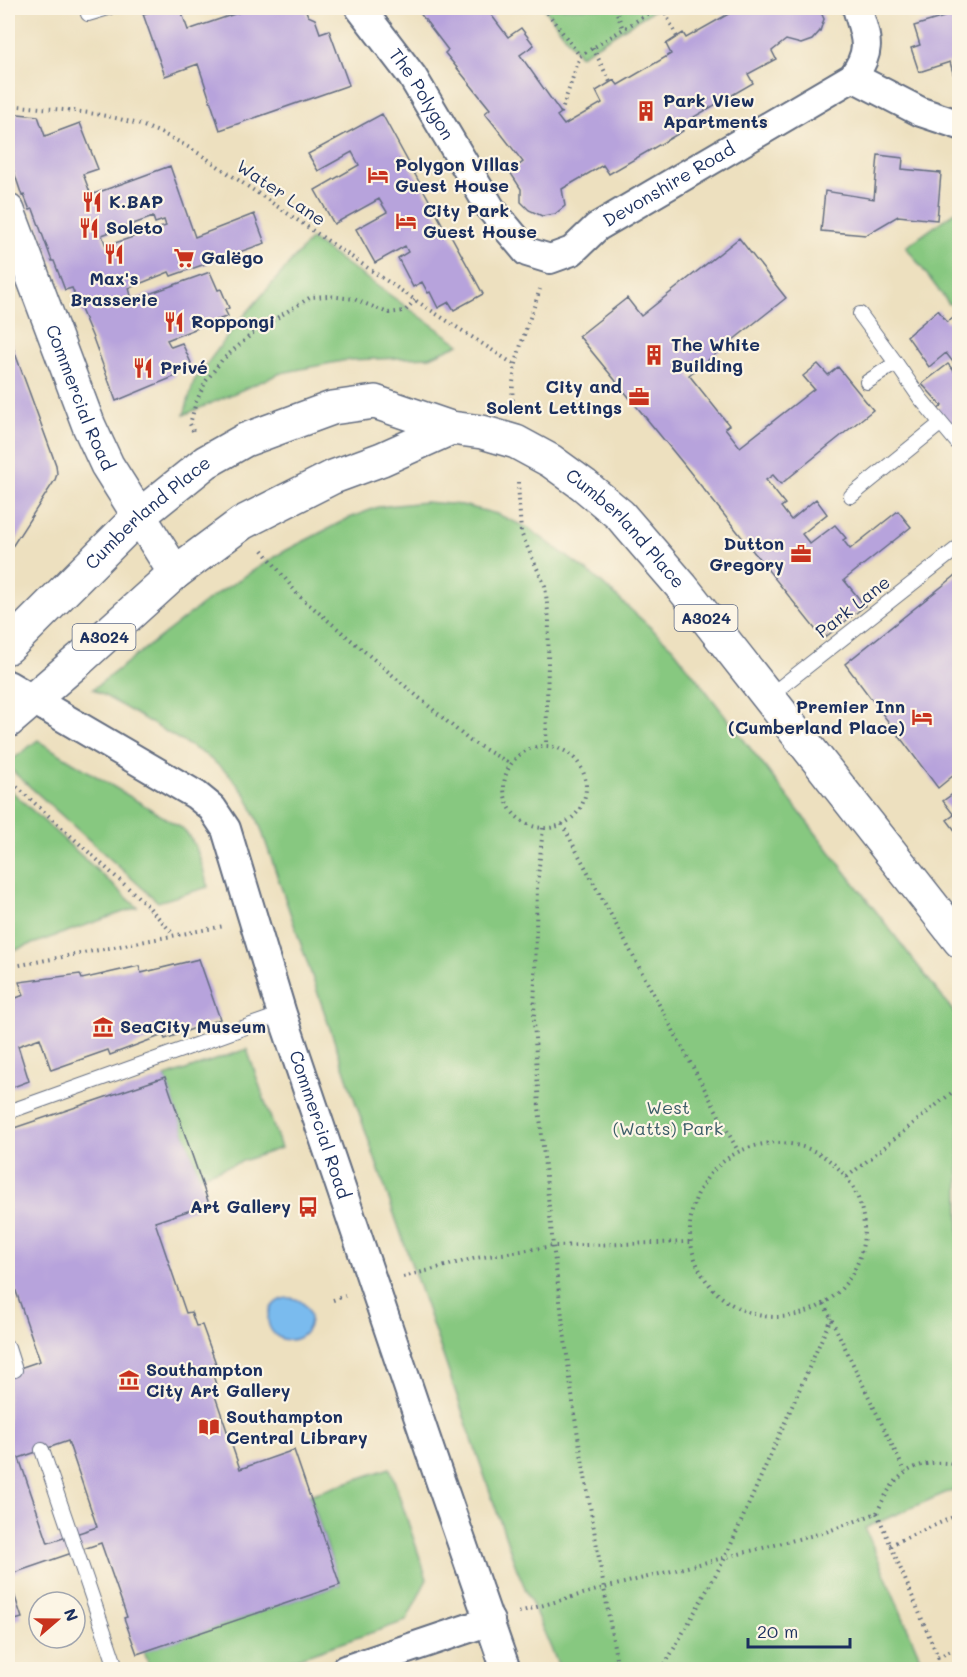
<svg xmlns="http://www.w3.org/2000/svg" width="967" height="1677" font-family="Mali,sans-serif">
<rect width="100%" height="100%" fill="#fcf5e5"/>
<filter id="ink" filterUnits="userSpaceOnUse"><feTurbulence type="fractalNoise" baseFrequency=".0167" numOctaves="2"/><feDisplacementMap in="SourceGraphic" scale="12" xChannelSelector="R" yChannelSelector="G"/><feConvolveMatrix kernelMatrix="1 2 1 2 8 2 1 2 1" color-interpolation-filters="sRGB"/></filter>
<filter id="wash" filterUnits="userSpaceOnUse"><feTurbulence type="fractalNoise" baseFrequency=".008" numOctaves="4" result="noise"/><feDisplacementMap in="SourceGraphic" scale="24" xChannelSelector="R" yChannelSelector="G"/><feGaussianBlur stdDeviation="1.35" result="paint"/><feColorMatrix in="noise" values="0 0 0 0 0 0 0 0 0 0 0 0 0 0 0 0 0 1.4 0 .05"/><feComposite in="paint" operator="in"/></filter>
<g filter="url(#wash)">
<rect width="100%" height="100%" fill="#ede0bf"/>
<path fill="#87c880" stroke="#517c6f" stroke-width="1.5" d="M544,8H657L580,56Z
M959,209V303L949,304L906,247Z
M311,239L459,344L430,357L347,360L281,373L184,415L194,381L236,325Z
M425,502L462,505L497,514L528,528L595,577L673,648L959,1019V1487L865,1528L925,1669L573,1670L570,1664L560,1669L516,1567L259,823L246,795L228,773L204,754L93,689L212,597L281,553L347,519L378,507Z
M38,740L43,744L182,828C198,843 202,866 208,887L158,902L8,767V763Z
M8,788L137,907H138L15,950L8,931Z
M247,1049L281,1148L199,1176L165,1077Z
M390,1468L427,1579L406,1621L265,1669H150L144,1651L340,1585L310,1495Z"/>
<path fill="#7abbee" stroke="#4a75a6" stroke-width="1.5" d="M268 1319a21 21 0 1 1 42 0a21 21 0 1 1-42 0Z"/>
<g id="blocks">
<path fill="#b7a3dc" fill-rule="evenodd" d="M162,8H180L188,30L252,8H305L308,16L315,19L320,33L329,30L349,85L220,130L198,64L165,76L143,14Z
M416,8H486L508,37L521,28L534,45L520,55L561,113L557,116L564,125L602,103L596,91L614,80L618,85L671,54L666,44L683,33L686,38L739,8H819L824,19L820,31L812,40L801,44L786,40L772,51L776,59L748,74L753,83L680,125L683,131L609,174L603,165L562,189L565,206L555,214L542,216L529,210L521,202V189L510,172L523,162L485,113L490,109L445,53L448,50Z
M952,8H959L960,10V82L956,83L950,62L919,72L911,48L920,45L914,26L944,17L942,11Z
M8,113L38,116L45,136L80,123L98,169L83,174L91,195L170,166L195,237L254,214L265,243L171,276L169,272L129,288L132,300L210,272L218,290L221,289L229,308L225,310L228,316L167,340L171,347L182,343L191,363L173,372L176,376L116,401L93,338L72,288L65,290L54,261H52L33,209L30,210L24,195L22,196L8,154ZM153,217L155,223L164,220L166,226L106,246L102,235Z
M382,114L446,231L448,230L483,294L454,310L449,302L438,308L430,292L428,293L422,282L413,287L398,258L408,252L405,246L375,263L356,229L387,212L379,199L334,224L315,190L359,165L352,152L318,171L308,154Z
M878,155L903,158L902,169L941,173L937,220L898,216L866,235L821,231L825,191L874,199Z
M739,238L786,298L689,375L729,425L725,428L740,447L814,389L803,376L818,364L828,375L838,367L873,410L781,484L773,475L766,480L785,504L781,507L791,520L816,499L827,514L802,534L810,544L835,525L846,538L843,540L850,549L898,511L911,527L844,580L865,606L823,639L682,462L579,336L627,298L641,316Z
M938,310L947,322L960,314V371L946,353L929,367L907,336Z
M8,334L56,465L57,474L55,480L8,553Z
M948,364L960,378V440L936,411L942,406L922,384Z
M960,572V770L938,788L845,664Z
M960,789V837L947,820L954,815L943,801Z
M199,959L220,1019L165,1039L163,1035L110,1055L108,1050L51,1070L40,1038L18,1046L29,1081L8,1089V1001L24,995L19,982L80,974L82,979L139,966L141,973Z
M165,1077L209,1204L155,1222L186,1313L191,1312L196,1326L202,1325L219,1372L213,1375L217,1388L213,1390L240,1469L294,1450L340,1585L137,1654L124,1618L127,1617L101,1543L8,1575V1372L40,1361L8,1268V1130ZM68,1441L97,1527L48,1543L19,1458Z
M8,1576L22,1618L8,1622Z"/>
</g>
</g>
<g filter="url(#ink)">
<use href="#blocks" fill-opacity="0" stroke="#646d80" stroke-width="1.5"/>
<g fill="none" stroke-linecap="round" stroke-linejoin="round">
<g stroke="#646d80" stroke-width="16">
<path id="service" d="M88,14L108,8
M860,314L896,363L920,398L960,446
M867,382L896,363
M851,496L940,424
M768,697L960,546
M8,1112L282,1014
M8,1348L15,1370
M42,1450L117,1670"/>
</g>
<g stroke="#646d80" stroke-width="32">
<g id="minor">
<path id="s1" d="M360,8L412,76L491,209L527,252L550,259L572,251L597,227L853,77C873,49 866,38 857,8"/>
<path d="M853,77L921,112L960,125"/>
<path id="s2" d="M8,685L196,795L212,808L226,829L282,1014L431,1454L506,1670"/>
<path d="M345,1670L490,1621"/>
</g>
</g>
<g stroke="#646d80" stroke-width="36">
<g id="tertiary">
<path id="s3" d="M8,211L89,426L107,465L175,573"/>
</g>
</g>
<g stroke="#646d80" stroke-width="36">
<g id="primary">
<path id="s4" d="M8,647L139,516L206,462L245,440L332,408L375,402L451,428L482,432L516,442L551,461L584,485L620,515L682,587L960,941"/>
<path d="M8,721L80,659L175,573L242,523L333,477L382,459L451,428"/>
</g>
</g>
<path stroke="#646d80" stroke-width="4" stroke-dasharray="1.5 4.5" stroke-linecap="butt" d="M544,8L580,56L657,8
M615,8L623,29
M663,8L677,37
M593,48L610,82
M8,105C47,109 89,110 127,121C154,128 179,141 203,156L415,300L515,365
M561,113L580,56
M513,406C509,366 528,326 540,289
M193,431L190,424L196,402L206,381L222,360L253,333L291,309L311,297L328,296L354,299L388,313L405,311L415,300
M518,482L521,533L545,586L549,620L546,746
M263,550L298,595L470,741L511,764
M504 787a41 41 0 1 1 82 0a41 41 0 1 1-82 0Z
M8,779L147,905L174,935
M562,824L738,1151
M543,828L537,886L534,1021L539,1107L553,1246L575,1418L618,1670
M8,964L15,966L224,926
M690 1230a87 87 0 1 1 174 0a87 87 0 1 1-174 0Z
M847,1177L960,1086
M403,1277L476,1258L553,1246L690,1242
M333,1300L345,1296
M824,1304L905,1472
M877,1513L938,1657L960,1647
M890,1545L960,1514
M519,1612L604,1588L826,1532L877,1513C893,1474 916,1456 960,1465
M662,1670L725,1558L831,1318"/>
<use href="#service" stroke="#fff" stroke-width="14"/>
<use href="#minor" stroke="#fff" stroke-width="28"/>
<use href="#tertiary" stroke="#fff" stroke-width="33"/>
<use href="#primary" stroke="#fff" stroke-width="33"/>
</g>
</g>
<defs>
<g id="building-bare" transform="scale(1.62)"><path d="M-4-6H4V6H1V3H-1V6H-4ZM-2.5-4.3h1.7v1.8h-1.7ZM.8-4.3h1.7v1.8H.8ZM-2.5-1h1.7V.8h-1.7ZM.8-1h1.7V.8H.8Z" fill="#c8321e" stroke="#fcf5e5" stroke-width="2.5" paint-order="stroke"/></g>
<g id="hotel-bare" transform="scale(1.62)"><path d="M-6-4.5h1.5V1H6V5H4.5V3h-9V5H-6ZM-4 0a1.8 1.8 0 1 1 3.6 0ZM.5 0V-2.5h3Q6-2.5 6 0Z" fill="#c8321e" stroke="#fcf5e5" stroke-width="2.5" paint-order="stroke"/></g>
<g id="restaurant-bare" transform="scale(1.62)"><path d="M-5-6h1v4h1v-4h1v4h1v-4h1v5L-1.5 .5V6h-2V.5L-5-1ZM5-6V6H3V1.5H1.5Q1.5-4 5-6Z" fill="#c8321e" stroke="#fcf5e5" stroke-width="2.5" paint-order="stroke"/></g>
<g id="supermarket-bare" transform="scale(1.62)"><path d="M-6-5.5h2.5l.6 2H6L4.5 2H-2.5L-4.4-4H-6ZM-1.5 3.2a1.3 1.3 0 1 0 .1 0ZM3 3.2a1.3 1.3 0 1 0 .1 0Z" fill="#c8321e" stroke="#fcf5e5" stroke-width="2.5" paint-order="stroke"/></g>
<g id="office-bare" transform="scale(1.62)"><path d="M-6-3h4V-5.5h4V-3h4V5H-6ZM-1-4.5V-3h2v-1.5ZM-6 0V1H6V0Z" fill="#c8321e" stroke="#fcf5e5" stroke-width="2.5" paint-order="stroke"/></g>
<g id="museum-bare" transform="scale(1.62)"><path d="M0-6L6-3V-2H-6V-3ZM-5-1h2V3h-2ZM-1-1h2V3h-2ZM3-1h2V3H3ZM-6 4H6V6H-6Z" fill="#c8321e" stroke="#fcf5e5" stroke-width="2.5" paint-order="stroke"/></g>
<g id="bus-bare" transform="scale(1.62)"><path d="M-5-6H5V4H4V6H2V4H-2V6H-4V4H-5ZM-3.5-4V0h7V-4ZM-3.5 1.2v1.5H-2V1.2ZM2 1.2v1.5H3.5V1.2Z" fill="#c8321e" stroke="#fcf5e5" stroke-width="2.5" paint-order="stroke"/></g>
<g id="library-bare" transform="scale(1.62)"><path d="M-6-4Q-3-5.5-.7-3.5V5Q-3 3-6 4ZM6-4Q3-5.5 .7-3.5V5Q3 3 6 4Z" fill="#c8321e" stroke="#fcf5e5" stroke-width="2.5" paint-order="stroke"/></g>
</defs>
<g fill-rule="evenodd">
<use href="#building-bare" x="646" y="111"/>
<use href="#hotel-bare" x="378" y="175"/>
<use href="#restaurant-bare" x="92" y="202"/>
<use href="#hotel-bare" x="406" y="221"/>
<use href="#restaurant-bare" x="89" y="228"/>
<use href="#restaurant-bare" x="114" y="254"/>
<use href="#supermarket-bare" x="184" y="258"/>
<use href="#restaurant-bare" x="174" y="322"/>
<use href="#building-bare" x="654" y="355"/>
<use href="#restaurant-bare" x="143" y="368"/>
<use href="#office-bare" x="639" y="397"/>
<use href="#office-bare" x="801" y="554"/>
<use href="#hotel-bare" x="922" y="717"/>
<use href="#museum-bare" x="103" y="1027"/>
<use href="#bus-bare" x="308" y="1207"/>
<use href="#museum-bare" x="129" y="1380"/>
<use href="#library-bare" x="209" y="1427"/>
</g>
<g text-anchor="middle" stroke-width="4.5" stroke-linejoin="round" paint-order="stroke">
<g fill="#fcf5e5" stroke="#5e6a86" stroke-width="1.5">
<rect x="674.5" y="605" width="63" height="26" rx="4.5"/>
<rect x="72.5" y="624" width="63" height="26" rx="4.5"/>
</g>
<g font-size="16" font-weight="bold" fill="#1b2f5e">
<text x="706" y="624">A3024</text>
<text x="104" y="643">A3024</text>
</g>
<g font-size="18" fill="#1b2f5e" stroke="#fcf5e5">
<text dy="6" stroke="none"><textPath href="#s1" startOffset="106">The Polygon</textPath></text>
<text dy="6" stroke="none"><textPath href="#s1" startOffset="462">Devonshire Road</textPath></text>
<text transform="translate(281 193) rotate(34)" y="6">Water Lane</text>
<text dy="6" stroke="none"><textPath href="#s3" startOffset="200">Commercial Road</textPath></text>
<text dy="6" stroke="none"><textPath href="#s4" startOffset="194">Cumberland Place</textPath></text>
<text dy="6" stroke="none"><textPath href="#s4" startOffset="740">Cumberland Place</textPath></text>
<text transform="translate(853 607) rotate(-38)" y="6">Park Lane</text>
<text dy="6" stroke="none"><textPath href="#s2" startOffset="574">Commercial Road</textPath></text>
</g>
<g font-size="18" font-weight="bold" fill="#1b2f5e" stroke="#fcf5e5" text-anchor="start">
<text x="663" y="107">Park View<tspan x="663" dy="21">Apartments</tspan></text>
<text x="395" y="171">Polygon Villas<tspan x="395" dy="21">Guest House</tspan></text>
<text x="109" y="208">K.BAP</text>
<text x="423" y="217">City Park<tspan x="423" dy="21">Guest House</tspan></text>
<text x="106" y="234">Soleto</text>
<text x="201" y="264">Galëgo</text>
<text x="114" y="285" text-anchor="middle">Max's<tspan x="114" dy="21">Brasserie</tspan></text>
<text x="191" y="328">Roppongi</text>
<text x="671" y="351">The White<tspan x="671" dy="21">Building</tspan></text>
<text x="160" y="374">Privé</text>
<text x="622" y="393" text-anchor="end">City and<tspan x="622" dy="21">Solent Lettings</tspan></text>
<text x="784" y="550" text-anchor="end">Dutton<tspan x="784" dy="21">Gregory</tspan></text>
<text x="905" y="713" text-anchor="end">Premier Inn<tspan x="905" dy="21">(Cumberland Place)</tspan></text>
<text x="120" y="1033">SeaCity Museum</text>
<text x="291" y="1213" text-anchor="end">Art Gallery</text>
<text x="146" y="1376">Southampton<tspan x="146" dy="21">City Art Gallery</tspan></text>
<text x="226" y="1423">Southampton<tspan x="226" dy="21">Central Library</tspan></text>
</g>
<g font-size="18" fill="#3b5d68" stroke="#fcf5e5">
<text x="668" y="1114">West<tspan x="668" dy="21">(Watts) Park</tspan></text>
</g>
</g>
<rect width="967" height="1677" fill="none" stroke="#fcf5e5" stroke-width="30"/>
<g transform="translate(57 1620) rotate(70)"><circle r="28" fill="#fcf5e5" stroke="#a2a6af" stroke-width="1.5"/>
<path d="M0-4.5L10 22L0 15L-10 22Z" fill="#c8321e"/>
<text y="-9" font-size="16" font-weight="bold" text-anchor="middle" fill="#1b2f5e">N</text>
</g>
<path d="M748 1638v9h102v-9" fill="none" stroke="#1b2f5e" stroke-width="3"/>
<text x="757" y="1638" font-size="18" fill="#1b2f5e" stroke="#fcf5e5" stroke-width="4.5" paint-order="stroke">20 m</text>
</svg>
